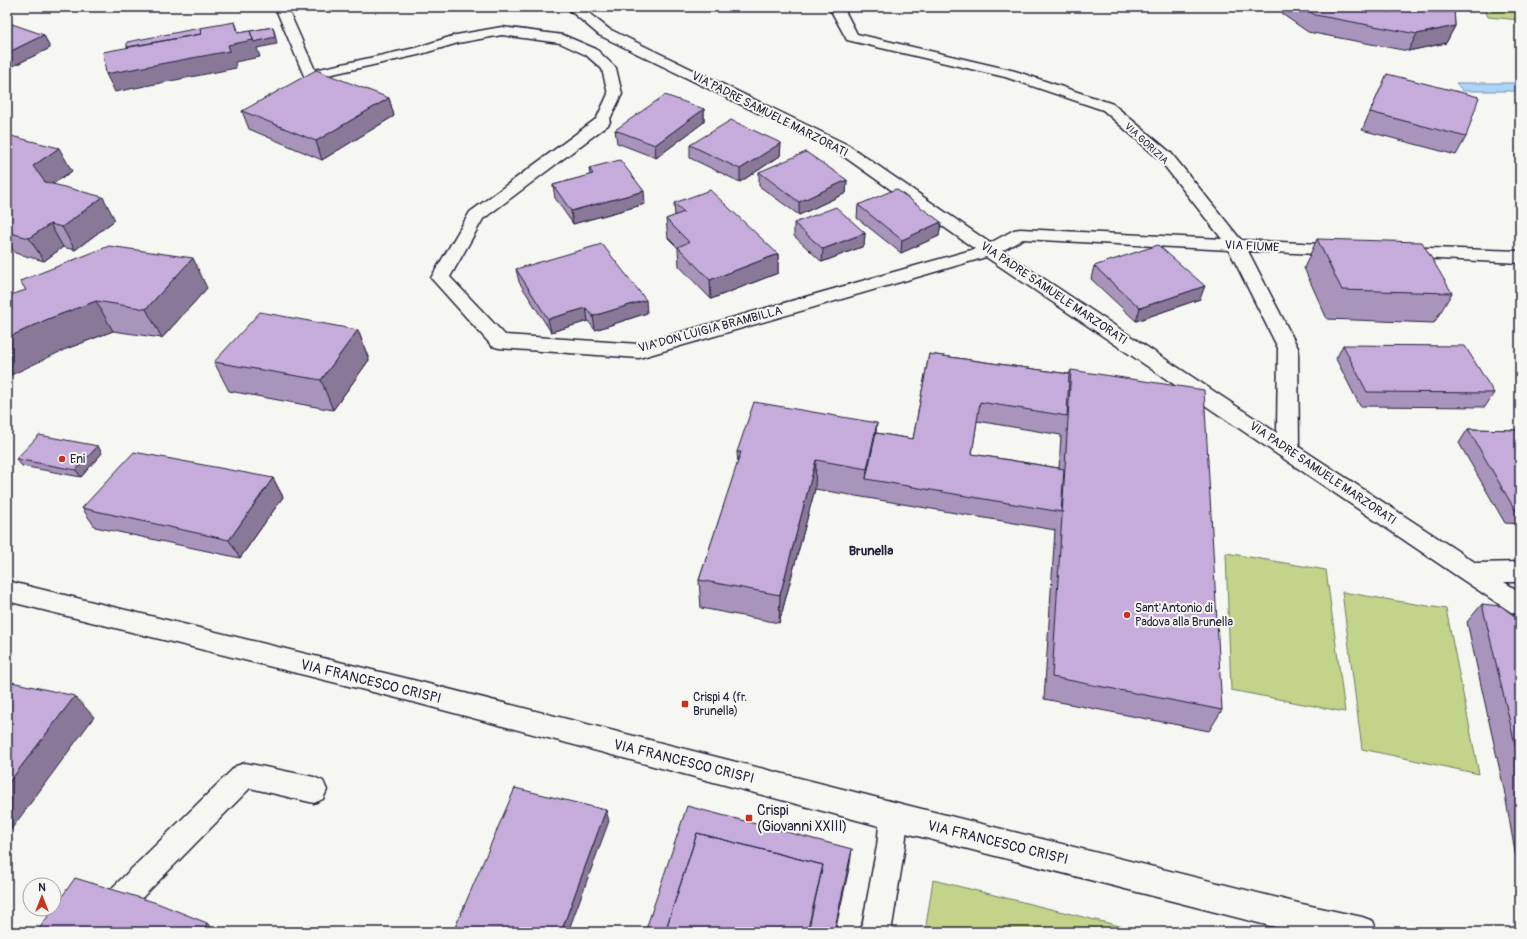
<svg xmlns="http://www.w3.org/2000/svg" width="1527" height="939" font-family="Pangolin,sans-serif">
<rect width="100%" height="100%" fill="#f6f6f2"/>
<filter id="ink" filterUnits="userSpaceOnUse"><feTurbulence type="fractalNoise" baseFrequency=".025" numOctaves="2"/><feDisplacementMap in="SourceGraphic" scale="8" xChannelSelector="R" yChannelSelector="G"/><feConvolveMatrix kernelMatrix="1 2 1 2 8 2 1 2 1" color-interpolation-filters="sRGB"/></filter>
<g filter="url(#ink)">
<path fill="#c1d48a" stroke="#727b62" d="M1484,7H1520V20L1488,17Z
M1226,553L1326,570L1345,712L1231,690Z
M1342,592L1446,609L1479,774L1362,749Z
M933,880L1144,932H925Z"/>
<path fill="#add4f7" stroke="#758dac" d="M1456,83H1516L1520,87V91H1463Z"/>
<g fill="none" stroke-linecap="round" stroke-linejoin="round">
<g stroke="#22223b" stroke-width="3">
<path id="service" d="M275,7H287L315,70L415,48L456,35L502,27L563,35L596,49L616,68L622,94L607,125L602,126L597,125L595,122L608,94L602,69L586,55L560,43L502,35L458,43L418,55L310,79L305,78Z
M245,763L314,777L323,781L327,790L323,799L314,803L250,788L131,909L121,913L111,909L107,899L111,889L236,766Z"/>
</g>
<g stroke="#22223b" stroke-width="3">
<path id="minor" d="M566,7H581L609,29L848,145L990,243L1014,230L1020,229L1222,239L1159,159L1103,110L1005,77L847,40L829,7H843L857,34L1015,71L1113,104L1171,153L1241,240L1342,245L1348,246L1351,250L1348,254L1342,255L1248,251L1298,348L1299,447L1476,563L1520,562V582H1504L1520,592V615L1511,612L1463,580L986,257L639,358L499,348L492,346L431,278L470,212L596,119L602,117L608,119L610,122L608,125L483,219L450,277L505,335L639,344L975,249L836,151L599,35ZM1023,239L1229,250L1278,348L1277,433L1002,251Z
M1399,247L1520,251V263L1399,257L1393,256L1390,252L1393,248Z
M894,802L904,806L908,816L905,846L891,932H861L877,846L880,816L884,806Z"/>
</g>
<g stroke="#22223b" stroke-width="3">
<path id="tertiary" d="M7,581L409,679L894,802L1302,904L1362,917L1373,921L1377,932H1294L894,830L409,701L7,601Z"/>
</g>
<use href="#service" fill="#f6f6f2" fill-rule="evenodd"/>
<use href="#minor" fill="#f6f6f2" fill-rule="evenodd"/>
<use href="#tertiary" fill="#f6f6f2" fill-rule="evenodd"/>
</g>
<path fill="#a994bb" stroke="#22223b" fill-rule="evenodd" d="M944,7H959L954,11Z
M1284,7H1358L1389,12L1408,7H1454L1455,26L1446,43L1408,51L1308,32L1282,14Z
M7,26L50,48L11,67L7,66Z
M1387,74L1466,137L1456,155L1362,130Z
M389,98L394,116L322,160L249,129L242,111Z
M704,109V122L656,158L617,143L615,130Z
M7,135L72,171L53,184L115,220L75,250L63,247L44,261L15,253L8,242L7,241Z
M781,143L780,156L740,182L690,158V145Z
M589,168L645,204L573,224L555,198L553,185L590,175Z
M759,172L847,180L846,193L799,215L759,186Z
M674,203L778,254V273L711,299L679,266L678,248L668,238L666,219L675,216Z
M858,205L941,222L939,236L901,253L857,218Z
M794,223L865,233L864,246L822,262L794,236Z
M1317,239L1452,293L1434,323L1327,319L1304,268Z
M1094,266L1200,299L1136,321L1091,279Z
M516,269L647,313L595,330L588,321L551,332L519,282Z
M20,281L207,288L162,338L113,331L66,349Z
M358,330L369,360L333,410L229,391L214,362Z
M1343,345L1494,393L1485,407L1360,406L1336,359Z
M929,354L1069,374L1071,370L1222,710L1209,731L1044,699L1055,530L815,489L779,623L701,608L699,580L738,463L737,452L876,433L913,439ZM977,421L1061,435L1059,468L972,454Z
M1468,429L1520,430V524L1505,523L1459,443Z
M102,453L81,477L22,466L16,459Z
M273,478L283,497L240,558L95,527L82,508Z
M1482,604L1520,620V881L1504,789L1467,622Z"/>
<path fill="#8a7899" stroke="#22223b" d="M954,7H959L954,11Z
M235,22L242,42L250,31L273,27L275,34L277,44L257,48L260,57L235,62L236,68L115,92L106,74L228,45L238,33Z
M1455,26L1446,43L1408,51L1417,34Z
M44,35L50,48L11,67L7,60V53Z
M389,98L394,116L322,160L316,141Z
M704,109V122L656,158L655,145Z
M781,143L780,156L740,182V169Z
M59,148L72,171L46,188L33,166Z
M847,180L846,193L799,215V202Z
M644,191L645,204L573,224L571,211Z
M103,197L115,220L75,250L62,227Z
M941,222L939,236L901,253L902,240Z
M50,224L63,247L44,261L29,238Z
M865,233L864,246L822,262L823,249Z
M778,254V273L711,299L710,280Z
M193,258L207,288L162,338L146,309Z
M1205,286L1200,299L1136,321L1140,308Z
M646,300L647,313L595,330L593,316Z
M96,301L113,331L66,349L7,377V338L48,319Z
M586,308L588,321L551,332L548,319Z
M358,330L369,360L333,410L321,380Z
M877,423L874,452L866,479L867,469Z
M98,446L102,453L81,477L76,470Z
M816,460L815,489L779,623L780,595Z
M273,478L283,497L240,558L229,540Z
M75,696L94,717L7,835V785Z
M606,810L609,821L568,932H561Z
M852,849L850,864L835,932H834Z
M207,923L217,932H202Z"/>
<path fill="#c5acda" stroke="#22223b" d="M1303,7H1358L1389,12L1411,7H1454L1455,26L1417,34L1315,15Z
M235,22L238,33L250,31L253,40L228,45L230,51L106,74L103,52L201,34L200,28Z
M12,24L44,35L7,53V26Z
M273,27L275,37L254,42L250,31Z
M200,28L201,34L127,47V42Z
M316,70L389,98L316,141L242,111Z
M1387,74L1479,97L1466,137L1370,112Z
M665,95L704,109L655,145L615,130Z
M731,120L781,143L740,169L690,145Z
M7,135L59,148L33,166L45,182L103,197L62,227L50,224L29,238L7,232Z
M806,152L847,180L799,202L759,172Z
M620,160L644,191L571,211L553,185L593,174L589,168Z
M896,189L941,222L902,240L858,205Z
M710,190L778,254L710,280L678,247L689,242L666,219L684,212L674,203Z
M836,207L865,233L823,249L794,223Z
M1317,239L1422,242L1452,293L1342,290Z
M602,244L646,300L593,316L586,308L548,319L516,269Z
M1158,245L1205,286L1140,308L1094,266Z
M109,246L193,258L146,309L96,301L48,319L7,338V296L26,290L20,281Z
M260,312L358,330L321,380L214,362Z
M1343,345L1465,346L1494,393L1367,392Z
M929,354L1069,374L1067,416L980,402L972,454L1064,469L1061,512L866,479L876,433L913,439Z
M1071,370L1204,390L1222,710L1052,677Z
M754,402L877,423L867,469L816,460L780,595L699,580L741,452H737Z
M1468,429L1520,430V510H1515Z
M39,435L98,446L76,470L16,459Z
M134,452L273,478L229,540L82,508Z
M1482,604L1501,606L1520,620V765Z
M7,681L75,696L7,785Z
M515,788L606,810L561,932H453Z
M687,806L852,849L834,932H808L823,865L697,833L665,932H645Z
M697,833L823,865L807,932H665Z
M75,878L157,903L207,923L202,932H37L53,909H54V908Z"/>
</g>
<g fill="#c8321e" stroke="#f6f6f2" stroke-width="1.5">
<circle cx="62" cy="459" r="4"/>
<circle cx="1127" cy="615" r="4"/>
<rect x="681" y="700" width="8" height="8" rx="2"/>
<rect x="745" y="814" width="8" height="8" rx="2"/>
</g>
<g text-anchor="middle" stroke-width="4" stroke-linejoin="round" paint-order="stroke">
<g font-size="10" fill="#22223b" stroke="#f6f6f2">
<text transform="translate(1147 143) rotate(43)" y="4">VIA GORIZIA</text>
</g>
<g font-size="12" fill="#22223b" stroke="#f6f6f2">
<text transform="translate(770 114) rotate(27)" y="4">VIA PADRE SAMUELE MARZORATI</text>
<text transform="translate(1252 246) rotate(3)" y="4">VIA FIUME</text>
<text transform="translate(1054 293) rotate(34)" y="4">VIA PADRE SAMUELE MARZORATI</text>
<text transform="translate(710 329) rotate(-15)" y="4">VIA DON LUIGIA BRAMBILLA</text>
<text transform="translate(1323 473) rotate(34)" y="4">VIA PADRE SAMUELE MARZORATI</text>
</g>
<g font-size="12" fill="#22223b" stroke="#f6f6f2" text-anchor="start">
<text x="70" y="463">Eni</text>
<text x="1135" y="612">Sant'Antonio di<tspan x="1135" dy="14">Padova alla Brunella</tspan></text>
<text x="693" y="701">Crispi 4 (fr.<tspan x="693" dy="14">Brunella)</tspan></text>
</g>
<g font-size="13" font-weight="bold" fill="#22223b" stroke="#f6f6f2">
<text x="871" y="555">Brunella</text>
</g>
<g font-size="14" fill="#22223b" stroke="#f6f6f2">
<text transform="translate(371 681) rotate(14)" y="5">VIA FRANCESCO CRISPI</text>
<text transform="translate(684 761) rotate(14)" y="5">VIA FRANCESCO CRISPI</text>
<text transform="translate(998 842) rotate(14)" y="5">VIA FRANCESCO CRISPI</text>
</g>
<g font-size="14" fill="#22223b" stroke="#f6f6f2" text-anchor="start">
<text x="757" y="815">Crispi<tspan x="757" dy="16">(Giovanni XXIII)</tspan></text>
</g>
</g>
<rect width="1527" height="939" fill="none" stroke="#f6f6f2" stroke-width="24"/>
<rect x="12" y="12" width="1503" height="915" fill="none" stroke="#22223b" stroke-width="1.5" filter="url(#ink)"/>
<g transform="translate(42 897)"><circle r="19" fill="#f6f6f2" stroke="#a1a1a9"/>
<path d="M0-3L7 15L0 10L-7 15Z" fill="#c8321e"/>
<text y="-6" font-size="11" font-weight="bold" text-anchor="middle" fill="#22223b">N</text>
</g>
</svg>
